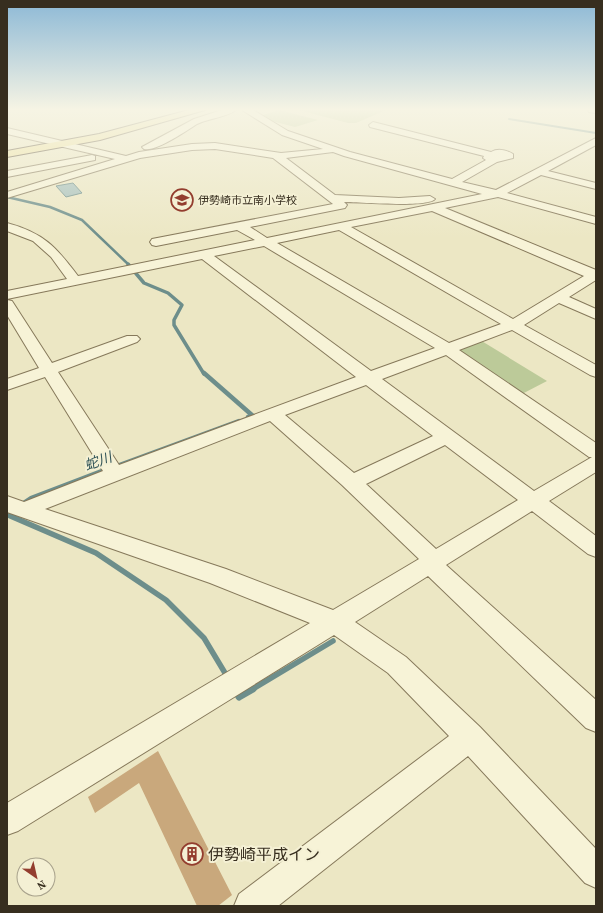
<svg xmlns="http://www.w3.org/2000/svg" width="603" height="913" font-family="'Source Serif 4','Noto Sans JP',serif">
<rect width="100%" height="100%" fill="#ece7c4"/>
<path fill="#bcca99" d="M279,110L318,120L295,127L272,121L263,115Z
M299,110H386L356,123H348Z
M480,340L547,381L520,395L456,349Z"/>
<path fill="#a6c0bc" stroke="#6d8e8b" d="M73,183L82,193L66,197L56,186Z"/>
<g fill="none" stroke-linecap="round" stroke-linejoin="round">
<path stroke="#6d8e8b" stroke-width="2" d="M509,119L596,133"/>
<path stroke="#6d8e8b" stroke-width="2.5" d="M7,197L50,207L82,220L129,265"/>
<path stroke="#6d8e8b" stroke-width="3.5" d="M128,264L144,283L168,293L182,305L174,320V325L204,374"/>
<path stroke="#6d8e8b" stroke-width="4.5" d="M204,373L253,416L248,417
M114,467L239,421
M22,504L31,498L107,469
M10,513L15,510"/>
<path stroke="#6d8e8b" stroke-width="5.5" d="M12,512L8,515L96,553L166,600L204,638L228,678
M251,690L333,641"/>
<path stroke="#6d8e8b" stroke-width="7" d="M236,691L239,697L253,689"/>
</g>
<path fill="#c9a87c" d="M158,751L232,895L218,906H197L139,783L95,813L88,797Z"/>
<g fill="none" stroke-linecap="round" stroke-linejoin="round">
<g stroke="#86795b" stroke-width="2">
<path id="minor" d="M222,110H236C225,118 209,118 197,124C186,131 156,152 144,149L142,147L194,119Z
M242,110H253L288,131L350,152L452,179L486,160L483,158L484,156L370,127L369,125L373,122L491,152C498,148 506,150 513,154V158L497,162L462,182L496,190L596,138V145L548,171L596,183V189L541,175L507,193L596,217V224L498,197L445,208L596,270V280L569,297L596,309V319L559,303L524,325L596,365V377L590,375L512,330L459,350L596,443V472L549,501L596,536V557L588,554L532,511L446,565L596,700V732L586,728L428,576L355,622L406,657L480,727L596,849V888L585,883L468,756L278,906H234L239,894L449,736L388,673L334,635L18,831L7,835V803L310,623L210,583L7,512V496L24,502L103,471L45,377L7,390V379L39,368L7,315V300L12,301L52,363L127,336H137L140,339L137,342L58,372L119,465L356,377L202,259L7,299V291L67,279L51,257L33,241L7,231V223C44,233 56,247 78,276L255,240L237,230L156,246L152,245L150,242L152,239L333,204L273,158L215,149L192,150L140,158L7,198V192L115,159L7,134V128L126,156L139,152L192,144L215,143L281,153L323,149L282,135ZM333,152L344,156L482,194L267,238L250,227L345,208L347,205L344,202C358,202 428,208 435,199L430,196L399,198L335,195L286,158ZM432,211L584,276L513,319L351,227ZM339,230L501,324L449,343L277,243ZM264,246L435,348L371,371L214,256ZM446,355L589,457H592L534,491L382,379ZM366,385L433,436L354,473L285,415ZM270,421L342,485L419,559L333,610L226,569L45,509ZM445,445L518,500L436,549L366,484Z
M588,110H596V113L589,112Z
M92,155L95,156V160L7,177V171Z"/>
</g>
<g stroke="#54462f" stroke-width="2">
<path id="major" d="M189,110H205L100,140L7,157V151L99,134Z"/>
</g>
<use href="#minor" fill="#f7f3d7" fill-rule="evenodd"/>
<use href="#major" fill="#eee29e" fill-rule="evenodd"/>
</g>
<linearGradient id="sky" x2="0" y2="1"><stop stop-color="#8db9d6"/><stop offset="0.46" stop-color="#f6f4e4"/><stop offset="1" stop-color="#f6f4e4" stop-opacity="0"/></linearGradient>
<rect width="603" height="238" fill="url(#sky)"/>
<defs>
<g id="school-ring" transform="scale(1.15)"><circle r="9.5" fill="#f4f0d4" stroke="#933d2e" stroke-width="1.5"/><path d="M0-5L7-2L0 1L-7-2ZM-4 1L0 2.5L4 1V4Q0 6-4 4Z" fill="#933d2e"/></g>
<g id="building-ring" transform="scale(1.15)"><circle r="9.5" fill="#f4f0d4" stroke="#933d2e" stroke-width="1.5"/><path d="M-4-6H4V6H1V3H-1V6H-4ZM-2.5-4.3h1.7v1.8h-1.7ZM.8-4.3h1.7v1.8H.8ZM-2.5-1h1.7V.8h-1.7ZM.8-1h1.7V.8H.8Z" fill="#933d2e"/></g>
</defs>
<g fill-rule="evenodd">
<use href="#school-ring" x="182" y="200"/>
<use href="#building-ring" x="192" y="854"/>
</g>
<g text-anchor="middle" stroke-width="4" stroke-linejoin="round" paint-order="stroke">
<g font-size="11" fill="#372e1f" stroke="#f4f0d4" text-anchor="start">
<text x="198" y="204">伊勢崎市立南小学校</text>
</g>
<g font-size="14" font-style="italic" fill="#2f5256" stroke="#f4f0d4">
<text transform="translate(98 461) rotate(-20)" y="5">蛇川</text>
</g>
<g font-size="16" fill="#372e1f" stroke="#f4f0d4" text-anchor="start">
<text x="208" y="860">伊勢崎平成イン</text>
</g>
</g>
<rect width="603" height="913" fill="none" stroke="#372e1f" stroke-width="16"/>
<g transform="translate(36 877) rotate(146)"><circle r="19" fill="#f4f0d4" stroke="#a8a28c"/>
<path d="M0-3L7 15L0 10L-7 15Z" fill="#933d2e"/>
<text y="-6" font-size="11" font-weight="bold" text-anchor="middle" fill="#372e1f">N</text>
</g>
</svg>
